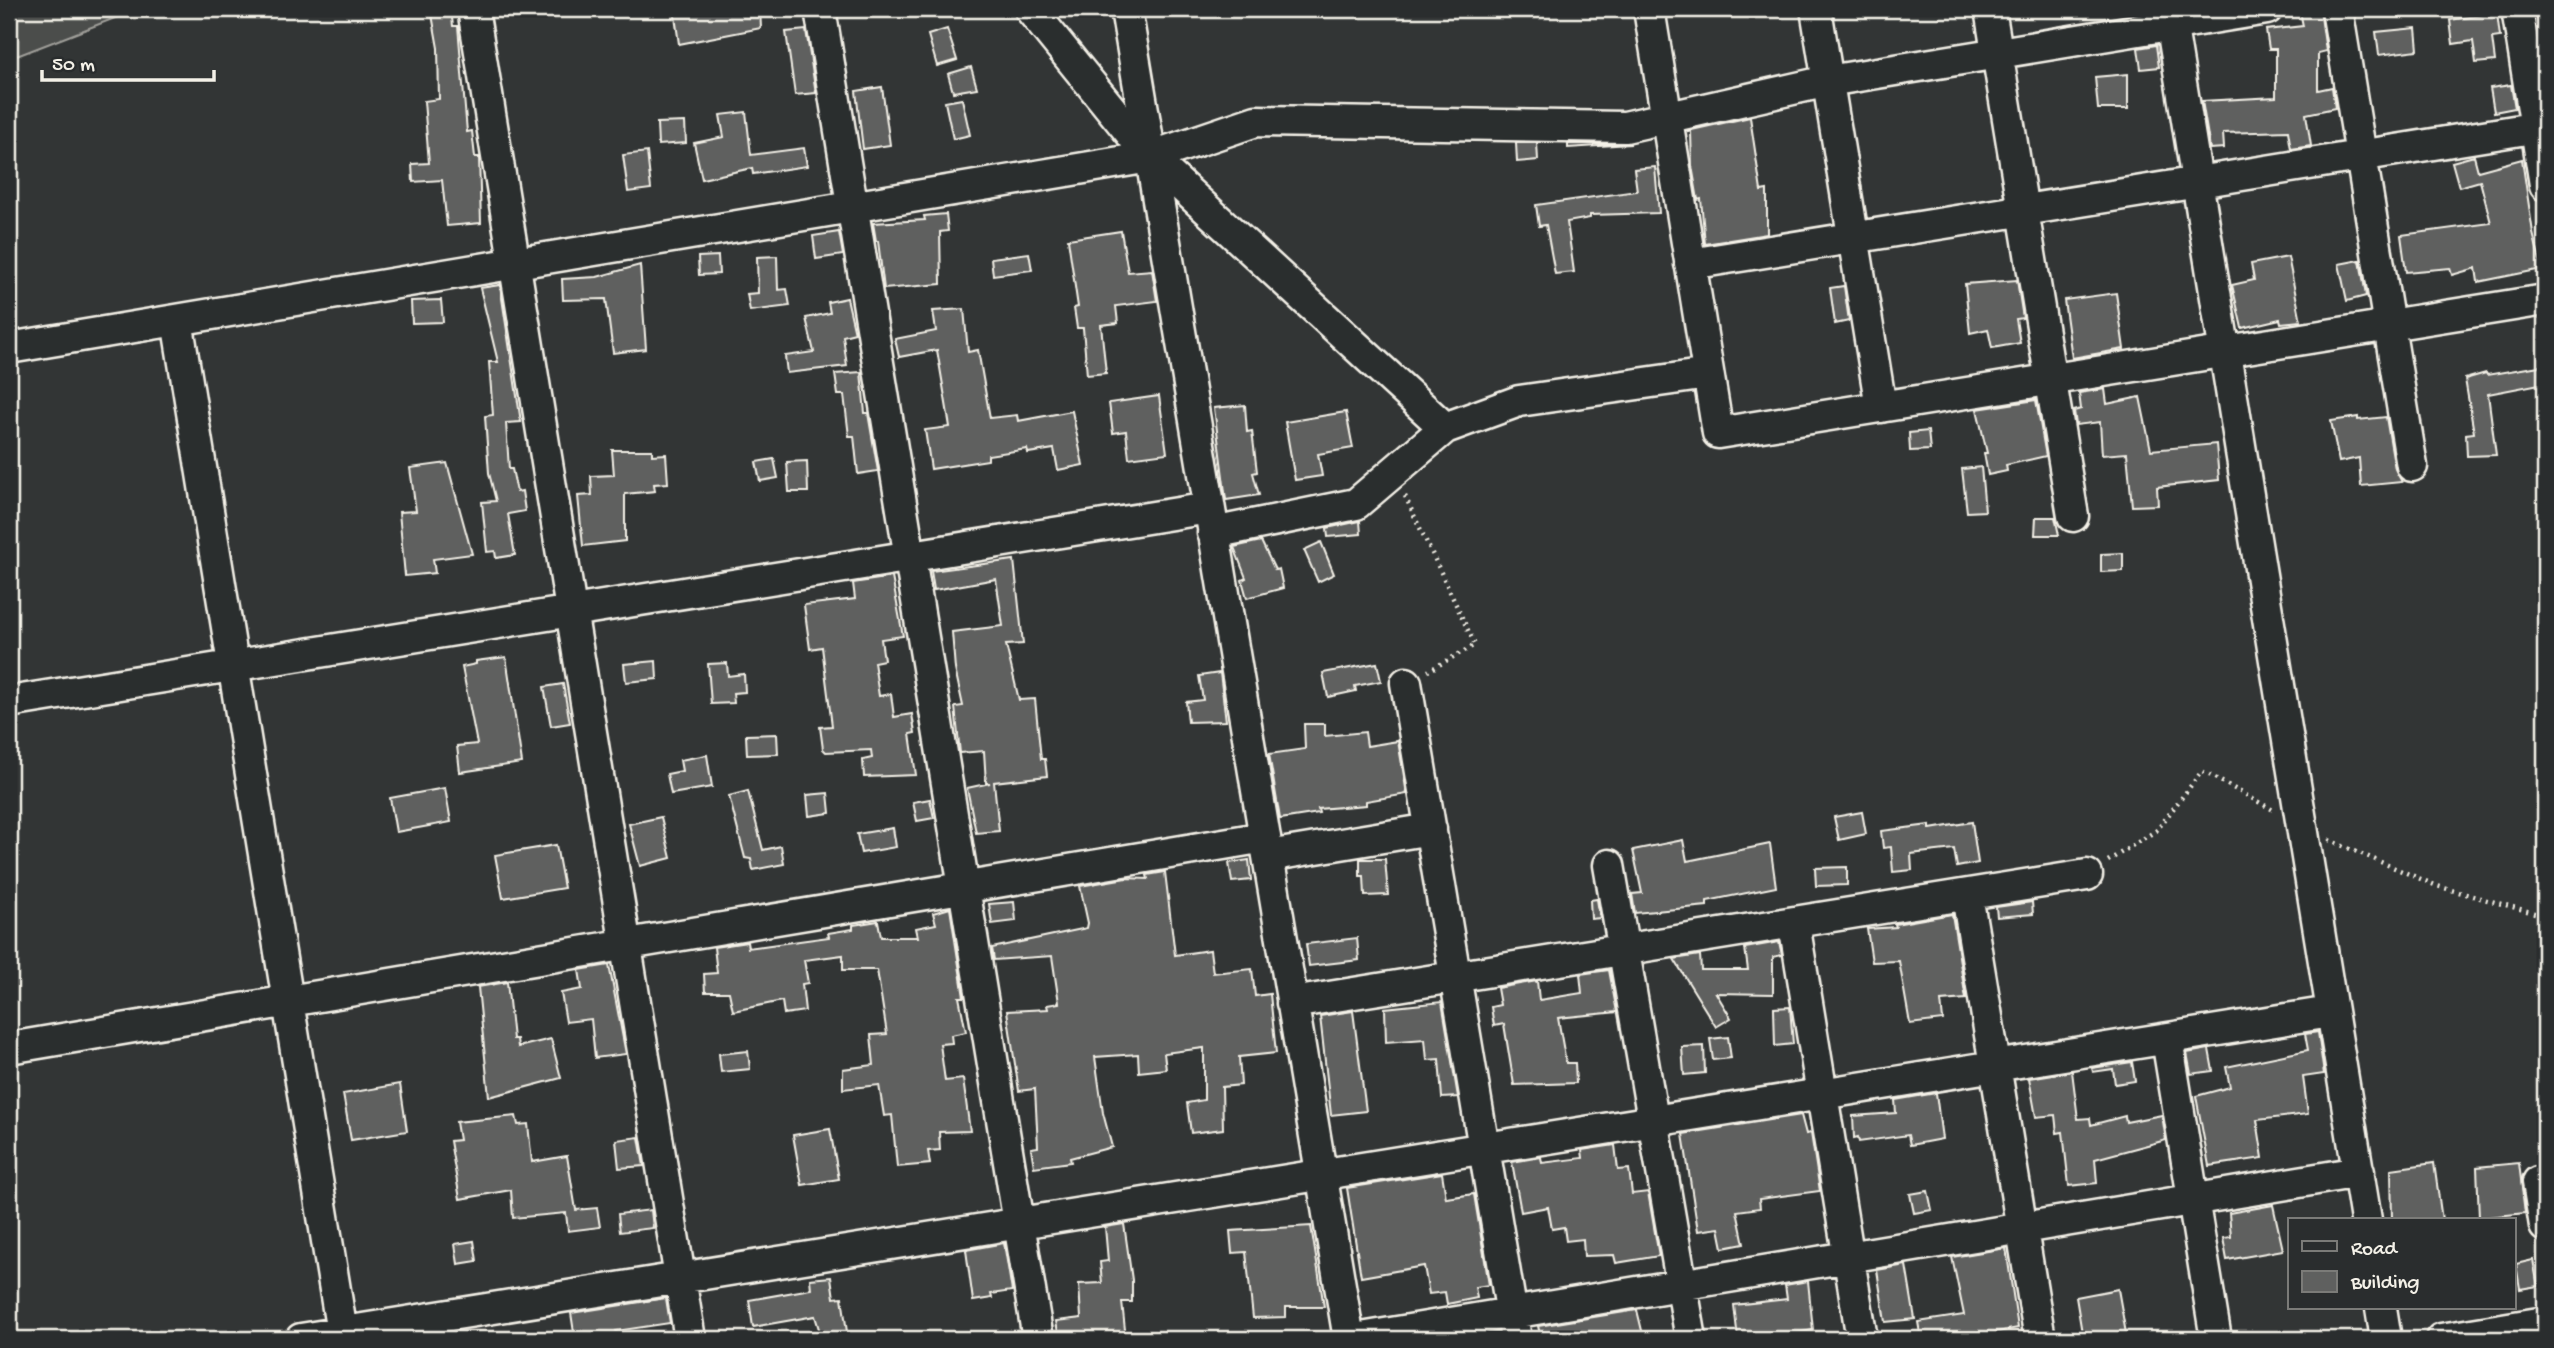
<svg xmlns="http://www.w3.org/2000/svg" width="2554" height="1348" font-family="'Gochi Hand',sans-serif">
<rect width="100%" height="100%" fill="#323535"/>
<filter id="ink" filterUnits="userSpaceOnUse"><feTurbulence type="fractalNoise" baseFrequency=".0143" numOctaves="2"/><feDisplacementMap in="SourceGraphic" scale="14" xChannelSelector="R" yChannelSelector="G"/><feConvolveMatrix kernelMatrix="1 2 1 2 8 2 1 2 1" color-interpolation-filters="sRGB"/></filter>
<g filter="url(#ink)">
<path fill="#4b4d4c" stroke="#a09f9a" stroke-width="2" d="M9,9H126L128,13L9,59Z"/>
<path fill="#5f605f" stroke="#f4f1e8" stroke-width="2" d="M431,9H451L453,26H458L467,132L472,131L475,157H479L481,223L447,226L442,180L413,182L412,164L429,163L424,101L439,99L438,48Z
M674,9H760L761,28L679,44Z
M2312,9H2320L2326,51L2318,53V90L2332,87L2335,108L2306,114L2311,146L2291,149L2288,131L2223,133L2224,148L2210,149L2202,101L2276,97V49H2269L2266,30L2303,26L2300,11Z
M2497,13L2500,37L2492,38L2495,61L2476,63L2473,41L2453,44L2450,20Z
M2416,28L2418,50L2379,55L2376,32Z
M947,29L957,60L937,66L928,35Z
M806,30L816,93L795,95L786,32Z
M2156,45L2159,67L2141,69L2138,48Z
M971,67L977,88L953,92L948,74Z
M2128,74V109H2098L2095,77Z
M2511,85L2515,108L2494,112L2490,88Z
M882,87L890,145L863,149L856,91Z
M962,99L970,135L953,139L945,102Z
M746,112L751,155L804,148L807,166L753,174L752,168L702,179L694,143L724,137L720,115Z
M1750,117L1761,191L1767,190V234L1705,244L1701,199L1698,200L1692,166L1691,132L1687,131Z
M685,122L686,143L658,145L657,123Z
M1516,143H1537L1538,160L1517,162Z
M1568,144H1631L1568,148Z
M647,152L651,189L628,192L623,155Z
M2474,156L2478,171L2522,159L2533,233L2542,269L2478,282L2476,268L2452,275L2450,268L2406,272L2401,235L2491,223L2480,181L2459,187L2452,162Z
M1655,167L1659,213L1590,215V218L1567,222L1574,272L1555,274L1546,225L1539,226L1536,205L1637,191L1634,169Z
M946,214L948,231L940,232L941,284L884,289L878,241H876L873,223L925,220L924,216Z
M1121,231L1128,272L1152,270L1157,301L1116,306L1118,323L1101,325L1106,373L1087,375L1083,328H1077L1074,308L1078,307L1068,239Z
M839,232L843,255L816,259L813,236Z
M1029,253L1032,270L993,275L991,258Z
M718,256L719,274L699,275L698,257Z
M777,256L778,290L787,289L790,306L750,311L747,294L758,293L757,257Z
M2288,257L2301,321L2281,323L2280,319L2242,328L2232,285L2254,280L2251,264Z
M2360,260L2366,296L2347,301L2339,264Z
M640,265L646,349L613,353L606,299L563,300L562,279L597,277Z
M2017,280L2023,318L2016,319L2020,343L1992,348L1988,329L1970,333L1965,284Z
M500,285L521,422L506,423L509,469H512L517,492L522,491L525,511L508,514L515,555L496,558L495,551L487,552L482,502L496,501L489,473L485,416L493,415L489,362H498L480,288Z
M1844,286L1849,321L1835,324L1830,288Z
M2116,293L2124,349L2072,358L2064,300Z
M847,298L855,333L843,336L847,366L787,373L785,356L814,352L806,318L830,313L828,302Z
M441,300L443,322L412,323L411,301Z
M964,309L968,352L978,350L990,418L1017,415L1018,421L1072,411L1083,465L1058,470L1054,449L1028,453L1027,449L988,455V460L931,469L925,430L950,427L937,350L899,357L895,339L936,331L933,311Z
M2545,365V383L2488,394L2496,455L2467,456L2466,434L2474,433L2465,379L2486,373L2487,375Z
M861,372L865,413H868L878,471L858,474L854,436H849L844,395H838L835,374Z
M2105,389L2107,404L2140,397L2151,450L2216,444L2219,480L2157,487L2158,505L2132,506L2127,453L2102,455L2100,422L2076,425L2074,411L2081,409L2079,393Z
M1159,396L1167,453L1129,458L1126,431L1113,433L1109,403Z
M2036,400L2046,456L2006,465L2007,471L1988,475L1984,453H1987L1977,409Z
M1245,405L1247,432L1252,431L1257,472L1253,473L1259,495L1226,500L1214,408Z
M1346,412L1353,448L1318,454L1322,476L1295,480L1285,422Z
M2358,417V420L2386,417L2395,469L2402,482L2361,486L2359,458L2339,462L2331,421Z
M1928,431L1930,450L1910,451L1909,433Z
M612,450H652V455L666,454L668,483L654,484L655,491L625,494V541L583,546L578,496L592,495L591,476L614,475Z
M774,459L778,478L760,481L756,462Z
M807,461L808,492H789L787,462Z
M447,463L472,554L433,559L435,573L405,576L399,512L416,511L410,468Z
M1981,467L1985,511L1967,512L1962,469Z
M2036,517H2055L2059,535H2035Z
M1360,521L1361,534L1328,537L1327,528Z
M1261,541L1275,570L1279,569L1283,588L1247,598L1242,580L1246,578L1234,547Z
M1321,542L1334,574L1318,582L1304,550Z
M2123,553V571L2101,572V554Z
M1014,560L1023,644L1006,645L1019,700L1035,699L1041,759H1045L1047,776L994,782L999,831L976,833L967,788L990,783H986L984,751L960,753L955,707L963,706L955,669L952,632L1003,626L996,579L934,590L931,571Z
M892,577L903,636L881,639L884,660L874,662L879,696L891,694L894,717L912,714L915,733L910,734L916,775L864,777L863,760L872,758L871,750L826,752L823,749L820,727L832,726L822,647L810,649L804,605L855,599L853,583Z
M506,657L522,763L460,772L457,746L477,744L462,667L476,664V661Z
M656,661L657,679L626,682L624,664Z
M727,663L728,676L744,674L745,692L733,693L734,703L711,704L708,664Z
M1377,663L1381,681L1355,686L1356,691L1328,697L1323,673Z
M1220,673L1226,721L1188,722L1186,702L1203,700L1199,676Z
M563,684L570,723L551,726L544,687Z
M1304,724H1325V736L1365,732L1367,746L1398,741L1407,794L1366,801V805L1318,809L1319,813L1280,819L1269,754L1305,749Z
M777,734L778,754L747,755L746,735Z
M707,755L712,787L671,794L667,774L682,771L680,760Z
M445,788L451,822L396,832L390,798Z
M748,791L763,850L781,846L784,864L753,870L751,859L745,858L729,796Z
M828,793L830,813L809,816L807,795Z
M930,799L934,818L917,821L913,802Z
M1862,812L1866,834L1839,840L1834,817Z
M661,817L671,858L640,866L629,824Z
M1972,822L1978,863L1957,867L1954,849L1911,854L1912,870L1893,872L1891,847L1883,848L1881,831L1930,825V829Z
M893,828L896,847L861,853L857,834Z
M1683,840L1687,861L1770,844L1776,887L1707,901V906L1635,913L1632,894L1642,893L1633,850Z
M556,845L564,888L503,898L495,855Z
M1360,859H1385L1388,895L1365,896L1364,876H1360Z
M1249,860L1251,880L1232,882L1229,863Z
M1847,867V885L1816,886L1815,868Z
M1165,872L1175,955L1210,950L1213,973L1252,969L1255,996L1270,994L1276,1053L1239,1057L1241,1085L1222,1087L1223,1129L1191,1133L1187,1103L1204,1100V1048L1164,1053L1166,1069L1139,1072L1138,1054L1095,1057L1103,1113L1112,1147L1070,1158L1071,1162L1034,1167L1031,1148L1038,1147L1035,1089L1019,1091L1007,1011L1048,1009L1047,1005L1059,1003L1052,956L994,960L992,948L1087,928L1088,923L1080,886L1126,878L1148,879L1147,875Z
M1597,899L1600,918L1591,919L1590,900Z
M1014,902L1016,921L992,924L989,904Z
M2032,902L2033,914L1997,917L1996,907Z
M950,908L964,997H959L966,1032L951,1035L952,1043L940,1044L945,1081L963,1079L970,1131L939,1132L940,1150L928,1151L930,1164L897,1167L892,1115L884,1116L879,1085L843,1089V1069L874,1065L871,1035L887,1034L877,970H843V955L804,960L808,983L802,984L805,1011L784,1014L782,1001L733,1011L729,992H705L704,974L717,973L714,947L747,942L748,948L829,937L828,933L853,929V925L878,921L881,937H918L916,928L936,924L933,913Z
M1952,914L1966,999L1941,1001L1943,1020L1910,1024L1899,961L1872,962L1867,929L1896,927L1895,924Z
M1357,938L1359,960L1309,966L1306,944Z
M1779,942L1782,955L1773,957V994L1716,993L1731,1018L1716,1027L1674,959L1700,955L1701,970H1748L1745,948Z
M609,965L626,1054L595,1058L591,1019L566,1022L561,993L582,989L579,970Z
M1609,970L1617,1012L1558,1018L1566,1063H1575L1576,1083L1514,1085L1504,1024L1494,1026L1491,1007L1500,1005L1497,988L1537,981L1539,1000L1582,993L1580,974Z
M507,982L513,1039H517L518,1047L551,1039L561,1078L489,1097L478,987Z
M1442,1002L1458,1097L1442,1098L1439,1059L1427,1060L1425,1039L1386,1042L1385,1008Z
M1790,1007L1793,1044L1775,1046L1774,1008Z
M1353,1011L1366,1111L1331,1115L1320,1016Z
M2318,1032L2324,1074L2303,1077L2308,1114L2257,1120L2263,1158L2209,1166L2196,1096L2230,1087L2226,1067L2308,1050L2305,1034Z
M1728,1037L1731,1058L1713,1060L1710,1039Z
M1704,1046L1705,1073L1684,1075L1682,1047Z
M2209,1049L2213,1071L2191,1074L2187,1053Z
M748,1051L750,1069L721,1072L719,1054Z
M2132,1062L2135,1081L2115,1084L2113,1069L2093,1072L2092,1068Z
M2072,1071L2078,1119L2090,1118L2091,1125L2125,1116L2126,1122L2162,1115L2166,1140L2095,1159L2097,1183L2069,1186L2063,1132L2057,1133L2055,1115L2036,1117L2029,1078Z
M400,1084L407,1131L351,1140L343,1094Z
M1936,1093L1942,1139L1910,1145L1908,1135L1859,1142L1858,1137L1854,1138L1853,1116L1896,1113L1895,1100Z
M1801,1115L1806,1134L1811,1133L1820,1191L1759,1199L1760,1208L1737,1211L1744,1244L1723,1248L1719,1228L1698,1231L1683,1134Z
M516,1116L518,1125L528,1124L532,1162L567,1156L576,1210L597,1208L600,1227L568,1231L566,1213L513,1218L511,1190L460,1199L450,1141L459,1140L456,1122Z
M830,1129L839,1179L802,1185L793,1135Z
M639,1137L644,1166L619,1168L616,1140Z
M1615,1145L1618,1170L1629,1169L1632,1194L1648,1192L1659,1256L1616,1263L1614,1255L1584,1256L1583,1239L1566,1241L1564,1227L1552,1229L1548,1207L1521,1212L1512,1162L1541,1157L1542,1163L1583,1158L1582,1150Z
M2434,1163L2442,1220H2392L2391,1169Z
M2519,1163L2525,1213L2479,1218L2477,1167Z
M1442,1173L1446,1198L1474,1194L1489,1285L1475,1287L1477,1298L1447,1304L1445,1292L1429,1294L1424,1266L1361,1277L1347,1188Z
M1928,1191L1932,1210L1914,1213L1910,1194Z
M2273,1205L2283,1250L2227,1260L2223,1238L2231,1237L2229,1213Z
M651,1210L653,1228L620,1232L618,1214Z
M1124,1224L1132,1280V1302H1122L1126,1339H1059L1056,1321L1081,1318L1079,1284L1102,1283L1100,1262L1108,1261L1105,1227Z
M1311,1226L1324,1307H1286V1317L1253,1318L1246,1252L1232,1253L1230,1231Z
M474,1241L477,1261L458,1264L455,1244Z
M1004,1243L1012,1291L991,1294L992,1298L973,1301L966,1250Z
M2006,1248L2018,1328L1962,1339H1921L1918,1322L1964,1315L1952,1257Z
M2533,1260L2538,1286L2520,1289L2516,1264Z
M1906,1265L1915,1319L1885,1322L1877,1270Z
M831,1277L834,1298L842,1297L848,1339H822L815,1316L753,1327L749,1300L811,1289L810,1279Z
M1808,1281L1813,1330L1785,1335V1339H1738L1734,1305L1787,1299L1785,1285Z
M2118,1289L2127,1339H2083L2076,1297Z
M666,1298L670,1323L616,1331L617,1339H575L571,1313Z
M1637,1310L1644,1339H1541L1538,1326Z"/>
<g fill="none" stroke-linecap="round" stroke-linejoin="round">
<g stroke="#f4f1e8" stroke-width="35">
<path id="minor" d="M473,9L690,1339
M820,9L1038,1339
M1030,9L1150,157L1445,428
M1126,9L1349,1339
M1649,9L1718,433L2545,300
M1816,9L1881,407
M1990,9L2073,516
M2169,9L2366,1220
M2337,9L2412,466
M2517,9L2545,185
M1690,264L2545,126
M177,320L343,1339
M9,348L1150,157L1256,121L1625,127L1828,81L2267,9
M1213,533L1356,504L1445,428L1519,401L1708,374
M1406,683L1516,1339
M9,702L1209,508
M1268,856L1431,829
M1609,865L1691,1339
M1967,895L2040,1339
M1794,923L1862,1339
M1292,1003L2087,875
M2167,1039L2216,1339
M9,1048L1265,837
M2538,1182L2545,1226
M2381,1308L2386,1339
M301,1339L2330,1012
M1355,1339L2359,1172
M2441,1339L2545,1322"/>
</g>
<path stroke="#f4f1e8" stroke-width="4.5" stroke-dasharray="2 5" stroke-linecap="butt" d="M1405,496L1475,645L1428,671
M2329,840L2437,886L2545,916
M2108,861L2157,830L2202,771L2275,811"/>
<use href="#minor" stroke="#2a2d2e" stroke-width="30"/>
</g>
</g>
<rect width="2554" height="1348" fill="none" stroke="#2a2d2e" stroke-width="35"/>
<rect x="18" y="18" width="2519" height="1313" fill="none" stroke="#f4f1e8" stroke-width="2.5" filter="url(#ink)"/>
<rect x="2288" y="1218" width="228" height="91" fill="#2a2d2e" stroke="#7b7b78" stroke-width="2"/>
<rect x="2302" y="1241" width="35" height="10" fill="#2a2d2e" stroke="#7b7b78" stroke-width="2"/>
<text x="2351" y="1254" font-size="21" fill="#f4f1e8">Road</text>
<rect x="2302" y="1271" width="35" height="21" fill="#5f605f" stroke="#7b7b78" stroke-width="2"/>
<text x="2351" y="1288" font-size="21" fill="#f4f1e8">Building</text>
<path d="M42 70v10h172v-10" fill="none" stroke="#f4f1e8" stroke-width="3.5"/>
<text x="52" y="70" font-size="21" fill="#f4f1e8" stroke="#2a2d2e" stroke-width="5" paint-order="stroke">50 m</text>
</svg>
